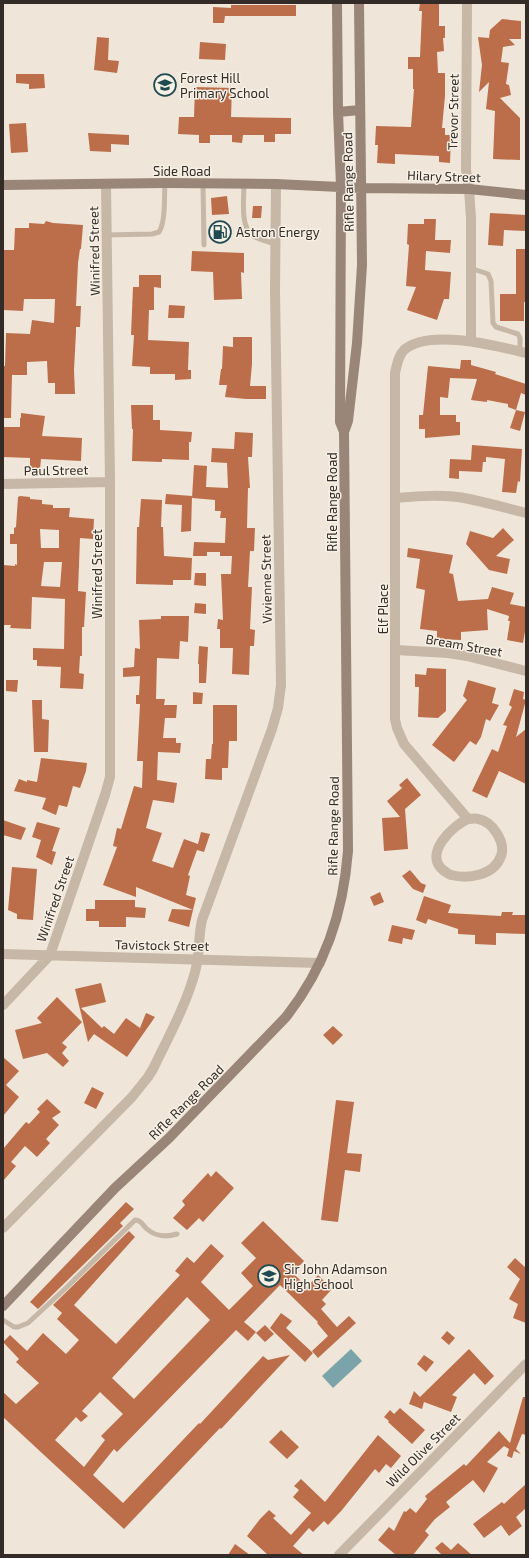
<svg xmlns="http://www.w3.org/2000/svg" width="529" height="1558" font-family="'Exo 2',sans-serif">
<rect width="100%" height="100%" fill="#efe6d9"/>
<path fill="#7ba4aa" d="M351,1349L362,1361L333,1388L322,1376Z"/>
<path fill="#bc6e4a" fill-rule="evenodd" d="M420,3L439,4V26H445V38H443L444,51L437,52L438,73H445V96L442,128H445V135H451L450,163L439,162V156L395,154V164L377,163L378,145H375L376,126L411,127L414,89H413V69H408V57H420L422,11H419Z
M231,5H296V16H225L224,23H213V7L231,8Z
M502,19L521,21V39H509L515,45L503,47L501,62L509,63L506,84L509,85L511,95L500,98L520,118V160L493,159L495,111L486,109L489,82L479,92L482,65L478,37L489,38L490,30Z
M97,37L109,38L108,60L119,61L117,73L94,70Z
M200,42L226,44L225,60L199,59Z
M16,74H44L45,88L29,89V84L16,83Z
M195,87L232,88L231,117L291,118V134H275V142H264V135H243L242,143L232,142V135H210V143H199V135L178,134L179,117H194Z
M26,123L28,152L11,153L9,124Z
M88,133L129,135V145L111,144V152L90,151Z
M227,196L229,214L212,215L211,198Z
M253,206H262L261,218H252Z
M490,213L526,215V231L504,230L503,246L488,245Z
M424,219H436L435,240H451L450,253L426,251L425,270L451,272L449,299H444L437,320L407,310L416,287L406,286L409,245L407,244L408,224H424Z
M46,221L53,223L83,225L81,249H80L78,263L76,306H81L80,327H76V332L74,370L75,394H55V383H48L47,361L27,362V375H12L11,418H3V366H5L6,333L30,334L32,320L54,323L55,299H24L23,311L3,310V250H14L15,228H29V223L44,224Z
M516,249H526V302H524V321H500V294H516Z
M192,251L244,253V273L241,272L242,299L214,300L213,272L191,271Z
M139,275H161V288L154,287V310H149L148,340L189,342L188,370H191V379L175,380V374H150V367L132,366L134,335H131L133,287H139Z
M169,305L185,306L184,318H168Z
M233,337H252V364L250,386H266V399H246L225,397L227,385H219L221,369H222L223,346L233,347Z
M461,360H471V365L496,372L495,374L526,384V395L521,393L516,410L508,407V404L487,400V402L471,400L477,379L450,378L448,398L440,397V415H456V422H460V435L425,438V429H419V415H423L428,366L460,369Z
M131,405H153V420H160V430L192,432L191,442H189V460L162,459V462L132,461L133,429H132Z
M516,410L525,412L520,431L510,428Z
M21,413L45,416L42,436L82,438L81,461L41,459L40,469L30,468V458L3,457V427H20V418H21Z
M235,432L253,433L252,457H248L250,488H248L247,528H255L254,551H250L248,587H252L250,629L255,630L254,646H250L249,675L232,674L233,648H220V629H217L218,619L223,620L221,574H231L232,556H220V552H207V556H193L194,542L225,543L226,518H220L221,511H215V500L192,498L194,465L207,466L206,487L228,488L227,463L211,462L212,448L234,449Z
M472,445L522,449L520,482L518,481L516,493L502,492L505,459L486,457V462H483L482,472L459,471V479L449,478L450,459L471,460Z
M166,494L192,496L191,531L181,532L182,505L165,504Z
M20,496L30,497V499L42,500V504L53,505V508H70L69,517L94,519L93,539L80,538L78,591L86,592L84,627H82V656H80L79,673L84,674L83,689L60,688L61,667L37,666V660H33V648L64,649L65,599L32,597L31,629L10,628L11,625H3V565L15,566V564L17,565V544H10V534H14V528L16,527L18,497ZM40,529L59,530V548H41ZM44,562H62L60,587L41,586Z
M141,499L162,500L161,527H163L164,556L192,558L191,580H173V585L136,584L137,527H139Z
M503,528L514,540L496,556L510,559L507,574L489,570L466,544L470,531L493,538Z
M408,548L453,555L449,573L453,574L458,601L488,599L492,587L514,593L510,604L526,607V626L523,643L507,640L510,621H508L509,616L487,609L488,630L461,632V640L437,639V631L420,629L425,590L416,588L420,559L407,557Z
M195,573H206V586L194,585Z
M195,603L206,604V614L194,613Z
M161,616H189L188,642L180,641L179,659L157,658L156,699H165L164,705H177L176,718H165L163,738H176V743H181L180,753L158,752L157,780L177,783L174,803L153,800L146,828L162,833L152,861L173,868L184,839L198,844L201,832L210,834L204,852L197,850L188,875L190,876L186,895L196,898L193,910L136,887V897L103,885L117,847L113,846L117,828L121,829L134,786L142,788L143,761H137L140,704H136V695H139L140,676L123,677V668L134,667L135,648L140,649L139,620L161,619Z
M199,646L208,647L206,683H199V664H198Z
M427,668L446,669V711L438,718L418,717L419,687H415V674L426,675Z
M6,680H18L17,692L6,691Z
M468,680L496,688L492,703L499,705L490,721L486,719L481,737L476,745L470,741L454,762L432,745L467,700L463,696Z
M514,689L524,692L523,699L526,700L516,737L526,729V784L499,771L487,798L472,791L492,749L498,752L507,726L503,725L512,707L509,705Z
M193,692L203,693L202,704H193Z
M32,700H42V719L49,720L48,752H34Z
M213,705H237V741H229L228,768H222V780L205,779L206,759H211L212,744H213Z
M41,758L87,763L86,771L80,788L73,786L67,807L59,805L56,815L42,809L46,798L14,791L19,779L27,782V780L37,782Z
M407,778L421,795L405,809L408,849L384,851L382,818L400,817L387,801L402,788L399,785Z
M3,820L26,828L21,840L3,835Z
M37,822L60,828L52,851L56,852L52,865L36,857L41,840L32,837Z
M12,867L37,869L33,920L17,919V914L8,910Z
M410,870L421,883L426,885L423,893L413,889L402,876Z
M380,892L384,902L374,906L370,897Z
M424,896L451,905L448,913L501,916L502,912H513L512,915H526V934L496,933V945L475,944V935L458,934V929L428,919L426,924L416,920Z
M95,900H135V907L146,908L145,918L126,917V927H99V921H86V909H95Z
M172,909L193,910L189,927L168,921Z
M392,925L415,930L412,940L403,938L402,944L388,941Z
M101,983L106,1002L81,1008L102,1028L104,1026L114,1034L126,1018L140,1028L146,1013L155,1017L127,1057L94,1034L88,1042L75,989Z
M57,997L82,1022L62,1043L67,1047L62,1053L69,1061L63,1067L47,1053L23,1059L15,1030L42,1023L37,1018Z
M333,1026L343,1035L333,1045L323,1035Z
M3,1057L19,1071L6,1085L19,1097L3,1116Z
M92,1087L104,1093L96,1109L84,1103Z
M47,1099L61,1112L52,1118L59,1125L46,1139L50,1143L37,1157L25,1146L11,1162L16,1166L3,1181V1149L26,1122L29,1124L40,1112L37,1109Z
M336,1100L354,1102L347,1153L362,1154L360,1172L345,1170L338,1222L321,1220Z
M216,1171L234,1188L203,1222L199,1218L187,1230L173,1218L185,1205L182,1201L208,1173L211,1177Z
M126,1202L134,1209L120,1223L123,1226L38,1309L30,1302Z
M263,1221L304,1261L293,1273L307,1287L318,1275L332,1289L322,1300L326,1304L321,1309L337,1327L349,1316L356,1323L318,1358L312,1351L328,1336L317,1323L318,1322L280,1285L244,1322L256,1332L248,1341L236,1330L117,1452L114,1449L93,1475L123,1503L199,1423L200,1424L263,1356L268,1360L290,1355L221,1429L220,1428L124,1529L3,1417V1392L16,1404L39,1383L16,1362L19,1359L3,1342L10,1335L27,1351L43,1333L66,1354L79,1340L57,1319L62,1313L53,1305L129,1231L135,1237L74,1305L116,1344L180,1275L175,1271L187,1257L194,1263L211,1244L224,1256L201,1282L229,1310L253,1286L241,1273L256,1258L241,1243ZM187,1297L210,1320L134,1399L112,1378ZM100,1392L123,1414L101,1436L105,1440L84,1467L55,1440L76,1417L81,1422L88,1416L82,1411Z
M515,1258L526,1268V1323L513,1318L518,1304L509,1299L520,1279L507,1267Z
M281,1313L292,1321L286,1328L313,1353L305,1362L270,1328Z
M265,1325L274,1334L265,1342L256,1333Z
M447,1331L455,1338L449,1345L441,1338Z
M469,1349L494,1376L485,1385L474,1373L452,1395L457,1397L451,1412L424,1402L422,1409L409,1404L414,1391L420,1397Z
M424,1355L434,1362L426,1372L417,1364Z
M523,1397H526V1435L522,1434L516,1449L521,1454L514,1451L512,1458L507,1456L509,1449L504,1446L487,1462L498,1468L484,1493L473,1480L446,1502L450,1507L435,1519L425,1531L429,1535L413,1555H396L378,1540L389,1527L394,1531L404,1511L406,1512L410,1508L416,1513L427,1499L425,1496L464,1464L466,1466L499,1431L510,1443Z
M400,1408L425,1430L412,1444L388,1422L389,1421L384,1417L390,1410L394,1414Z
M281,1430L299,1447L287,1459L269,1442Z
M378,1435L401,1456L391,1468L386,1464L379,1473L375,1469L342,1510L328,1525L324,1521L313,1532L309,1528L293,1546L304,1555H268L247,1536L260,1519L269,1510L276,1516L273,1518L291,1535L311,1513L293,1497L299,1490L294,1486L301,1479L325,1502Z
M526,1484V1508L516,1517L522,1526L509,1536L501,1525L484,1538L473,1524L502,1502L504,1504Z
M442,1542L451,1550L458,1543L472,1555H442L435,1548Z
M235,1544L250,1555H228Z"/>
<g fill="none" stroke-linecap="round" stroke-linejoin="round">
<path stroke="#c6b7a6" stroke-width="5" d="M203,184L204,245
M244,184C244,198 240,226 252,235C258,240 268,241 275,244
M106,235L152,234L159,232C166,221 164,196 165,183
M470,268L488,274L491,281L493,323L496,327L518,334L520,338V352
M3,1320L14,1327H18L28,1323L67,1287L135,1220C142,1220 142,1225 147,1229C156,1237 167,1237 177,1234"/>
<path stroke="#c6b7a6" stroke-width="10" d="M467,3L466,170L469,189L471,218V341
M3,484L110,482
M396,498C420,496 445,494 469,499C488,503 507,508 526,513
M396,650L448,653L467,656L526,671
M468,819L404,744L397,728L395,719V373C397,365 398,356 404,350C428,328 497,346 526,353
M468,819C471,819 475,818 478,819C492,821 506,842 501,856C494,876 468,879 451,875C448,874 446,872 443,870C423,854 453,825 468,819Z
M3,954L320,963
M3,1005L50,955L105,795L110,777V482L106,184
M3,1228L132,1097L148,1077L153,1069C167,1040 187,1003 195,972C200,955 198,938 202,920L272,729L278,708L281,685L275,290L276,184
M339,1555L526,1364"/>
<path stroke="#998678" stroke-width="10" d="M337,3L338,112L341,186L340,422L344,432
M338,112L360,110
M3,185L165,183L276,184L361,188L469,189L526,195
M3,1306L115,1188L169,1138L286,1017C325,967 343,914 348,851L344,432L348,421L357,343L362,265L359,3"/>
</g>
<defs>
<g id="school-ring" transform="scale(1.15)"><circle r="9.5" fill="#f7f0e5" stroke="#204a51" stroke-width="1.5"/><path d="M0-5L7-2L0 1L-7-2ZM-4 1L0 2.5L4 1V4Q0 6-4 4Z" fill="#204a51"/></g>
<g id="fuel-ring" transform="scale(1.15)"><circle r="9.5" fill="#f7f0e5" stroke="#204a51" stroke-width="1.5"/><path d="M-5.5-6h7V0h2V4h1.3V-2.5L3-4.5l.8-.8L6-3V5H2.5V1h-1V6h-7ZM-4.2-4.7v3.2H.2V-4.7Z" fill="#204a51"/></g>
</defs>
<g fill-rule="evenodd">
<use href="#school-ring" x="165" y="85"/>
<use href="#fuel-ring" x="220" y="232"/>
<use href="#school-ring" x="269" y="1276"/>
</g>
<g text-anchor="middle" stroke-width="3" stroke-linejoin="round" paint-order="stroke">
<g font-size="13" fill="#332b27" stroke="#f7f0e5" text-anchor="start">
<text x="180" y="83">Forest Hill<tspan x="180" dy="15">Primary School</tspan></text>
<text x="236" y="237">Astron Energy</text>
<text x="284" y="1274">Sir John Adamson<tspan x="284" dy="15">High School</tspan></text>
</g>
<g font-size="13" fill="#332b27" stroke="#f7f0e5">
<text transform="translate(453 112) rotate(-89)" y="5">Trevor Street</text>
<text x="182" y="176">Side Road</text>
<text transform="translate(444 176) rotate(2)" y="5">Hilary Street</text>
<text transform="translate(348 182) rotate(-91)" y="5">Rifle Range Road</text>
<text transform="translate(94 251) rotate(-91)" y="5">Winifred Street</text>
<text transform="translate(56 470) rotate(-1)" y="5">Paul Street</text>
<text transform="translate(332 502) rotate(-90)" y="5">Rifle Range Road</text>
<text transform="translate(97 574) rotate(-90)" y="5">Winifred Street</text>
<text transform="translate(266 579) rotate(-91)" y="5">Vivienne Street</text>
<text transform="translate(383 609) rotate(-90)" y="5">Elf Place</text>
<text transform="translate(464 645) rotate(10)" y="5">Bream Street</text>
<text transform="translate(333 826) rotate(-89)" y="5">Rifle Range Road</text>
<text transform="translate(55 899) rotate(-71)" y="5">Winifred Street</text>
<text transform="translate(162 945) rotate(1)" y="5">Tavistock Street</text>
<text transform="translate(186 1102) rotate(-45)" y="5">Rifle Range Road</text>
<text transform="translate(423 1450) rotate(-45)" y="5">Wild Olive Street</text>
</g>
</g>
<rect width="529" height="1558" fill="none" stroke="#332b27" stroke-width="8"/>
</svg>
